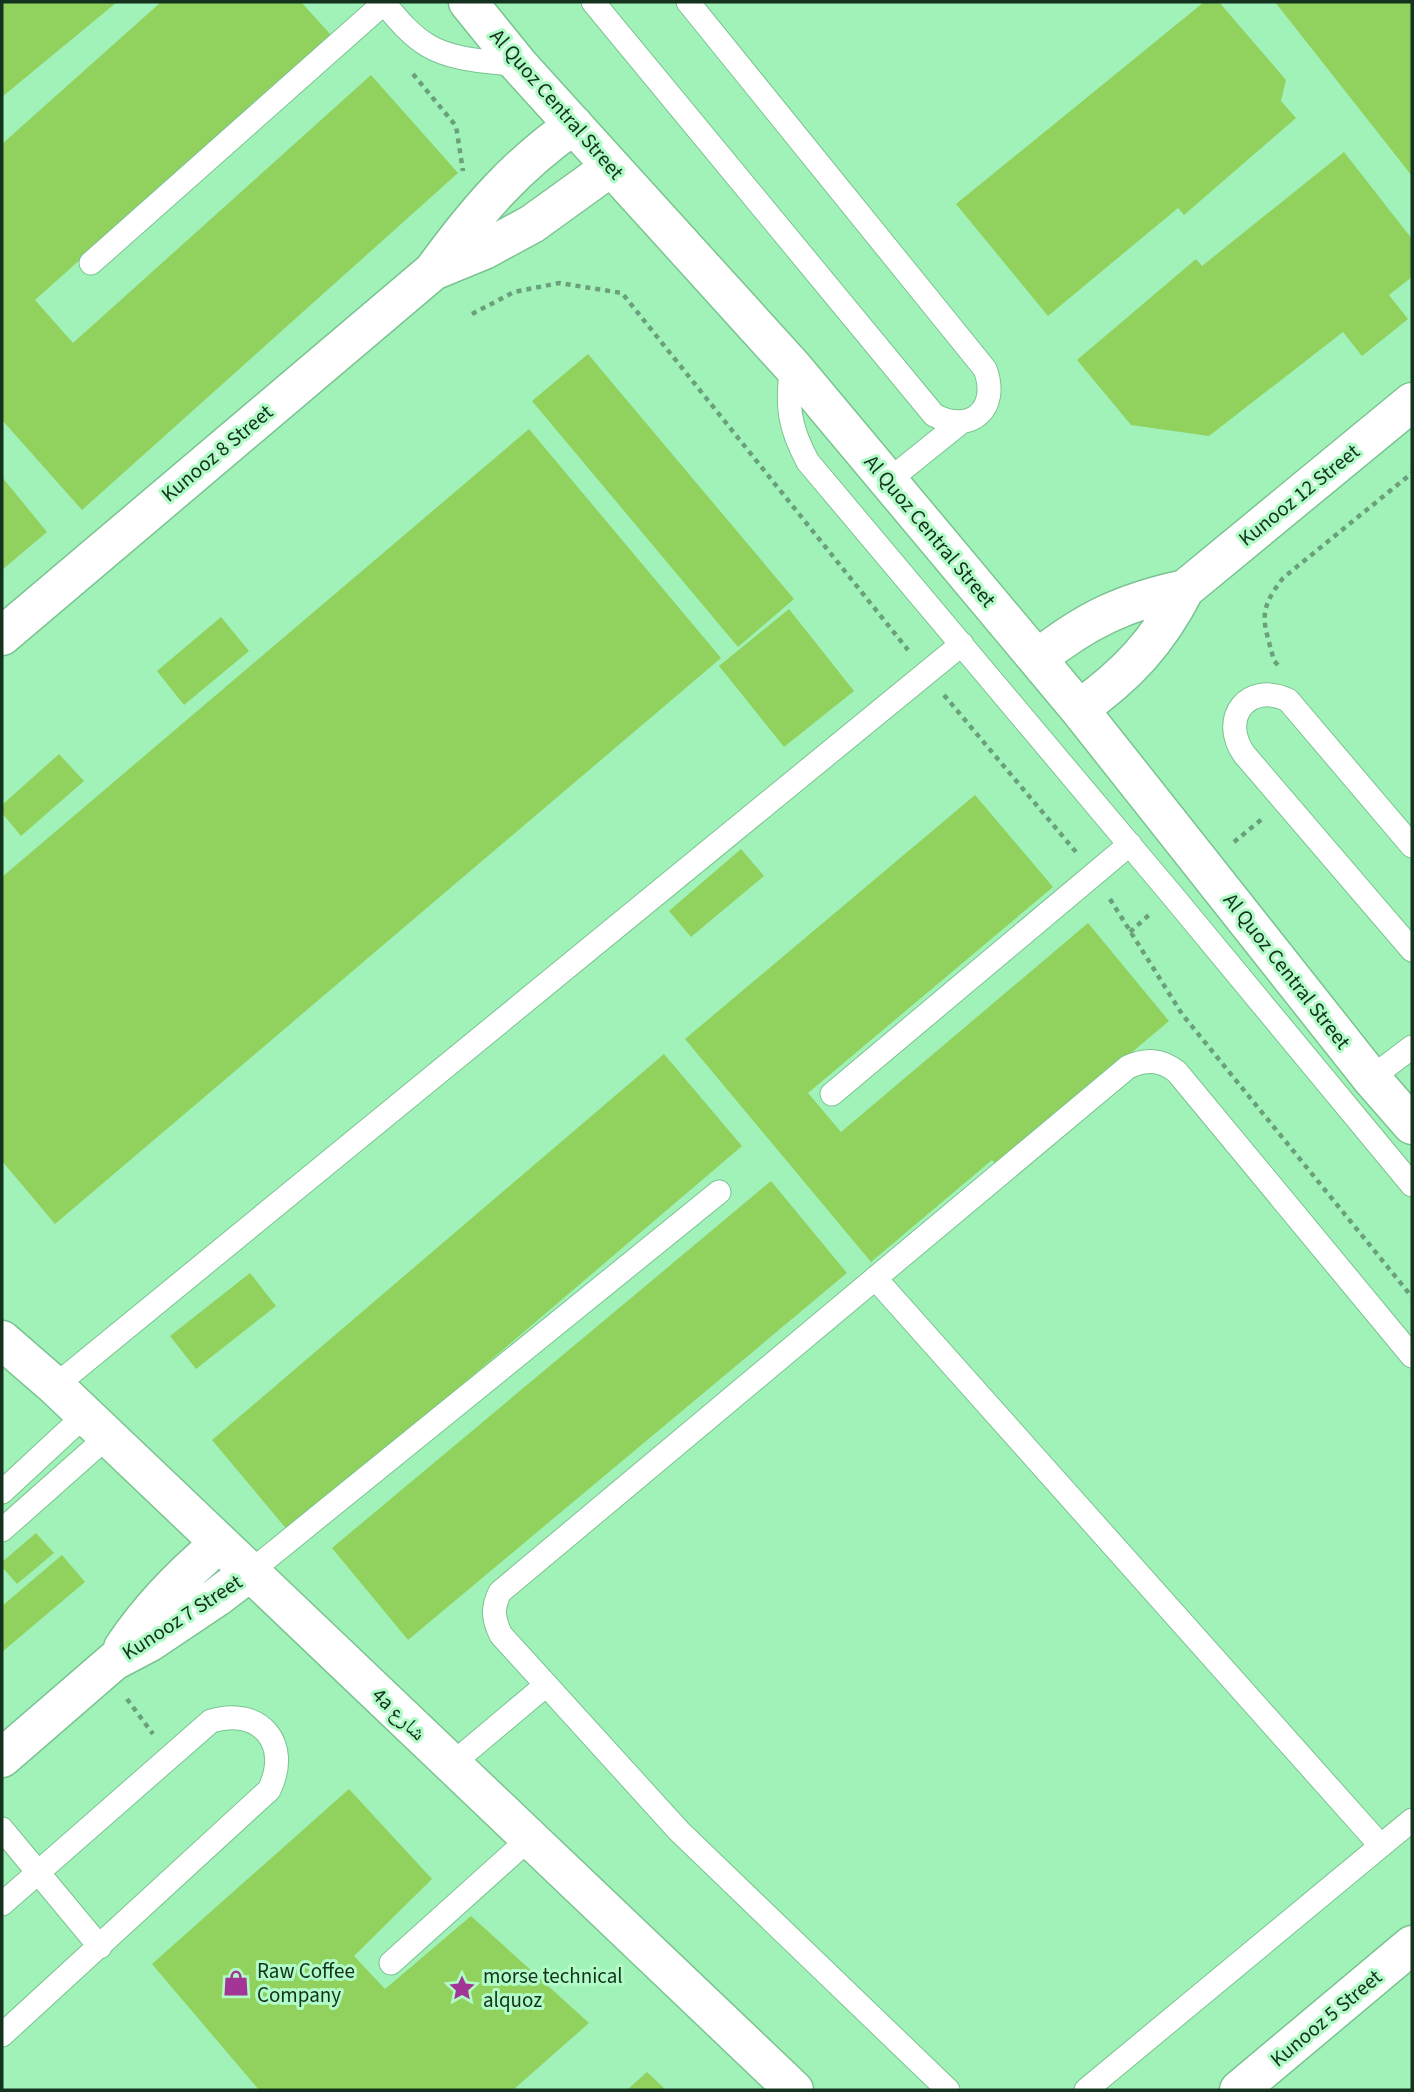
<svg xmlns="http://www.w3.org/2000/svg" width="1414" height="2092" font-family="'Source Sans 3','Noto Naskh Arabic',sans-serif">
<rect width="100%" height="100%" fill="#b1fbc7"/>
<path fill="#a1f2b9" d="M2,2H1412V2090H2Z"/>
<path fill="#91d15e" d="M2,2H117L2,97Z
M161,2H301L331,35L35,300L73,343L371,75L458,173L82,510L2,420V144Z
M1204,2H1219L1286,80L1281,101L1296,118L1184,215L1178,208L1048,316L956,204Z
M1275,2H1412V176Z
M1344,152L1412,239V277L1389,295L1408,319L1362,356L1343,332L1209,436L1131,425L1077,360L1196,259L1202,266Z
M588,354L794,599L738,647L532,401Z
M529,429L721,658L55,1224L2,1161V877Z
M2,477L47,532L2,570Z
M789,609L854,691L784,747L719,666Z
M221,617L249,651L184,705L157,671Z
M59,754L84,781L21,836L2,813V805Z
M975,795L1053,887L808,1093L841,1132L1088,923L1169,1021L997,1166L992,1160L871,1262L685,1039Z
M741,849L764,876L691,937L669,911Z
M664,1054L742,1146L289,1532L212,1440Z
M771,1181L847,1273L408,1640L332,1548Z
M250,1273L276,1306L196,1369L170,1336Z
M36,1533L54,1553L17,1584L2,1567V1562Z
M62,1555L85,1582L2,1652V1606Z
M349,1789L432,1879L354,1956L385,1989L471,1916L589,2023L513,2090H259L152,1964Z
M647,2072L666,2090H627Z"/>
<g fill="none" stroke-linecap="round" stroke-linejoin="round">
<g stroke="#7bc391" stroke-width="25">
<path id="service" d="M383,2C396,17 409,34 427,45C453,61 489,61 519,65
M593,2L934,415C971,435 1000,408 985,369L688,2
M91,263L384,3
M792,366C786,405 789,427 808,462L1172,895L1412,1185
M888,481L960,423
M1412,846L1288,700C1248,681 1219,718 1244,754L1412,950
M1371,1078L1412,1047
M832,1094L1130,844
M875,1278L1381,1846
M55,1386L962,644
M2,1492L85,1415
M2,1530L107,1437
M250,1572L719,1192
M452,1764L546,1685
M2,1829L100,1947
M2,1904L211,1721C260,1706 292,1744 269,1790L2,2035
M391,1963L529,1839
M948,2090L679,1831L501,1635C493,1619 492,1608 500,1592L1128,1067C1146,1059 1161,1059 1177,1072L1412,1356
M1086,2090L1412,1820"/>
</g>
<g stroke="#7bc391" stroke-width="41">
<path id="minor" d="M2,1340L55,1386L794,2090
M123,1648C150,1607 183,1574 220,1543
M2,1758L114,1661L150,1642L217,1597L250,1572
M1239,2090L1412,1945"/>
</g>
<g stroke="#7bc391" stroke-width="41">
<path id="tertiary" d="M468,2L519,65L792,366L1079,709L1371,1078L1412,1125
M433,271L484,250L532,224L611,167
M2,636L433,271C475,213 515,166 574,125
M1037,659C1086,620 1124,602 1185,589
M1079,709C1127,675 1158,642 1185,589L1412,402"/>
</g>
<path stroke="#6aa07b" stroke-width="4.5" stroke-dasharray="5 5" stroke-linecap="butt" d="M413,74L456,126L463,171
M472,314L514,292L559,283L622,293L908,650
M1278,665L1274,661C1264,621 1256,613 1283,578L1412,473
M944,695L1076,852
M1234,842L1262,819
M1110,899L1182,1014L1412,1297
M1130,932L1150,914
M127,1699L153,1734"/>
<use href="#service" stroke="#fff" stroke-width="23"/>
<use href="#minor" stroke="#fff" stroke-width="38"/>
<use href="#tertiary" stroke="#fff" stroke-width="38"/>
</g>
<defs>
<g id="shop-bare" transform="scale(2.1)"><path d="M-5-2.5h2.3a2.7 3.5 0 0 1 5.4 0H5L5.5 6h-11ZM-1.5-2.5h3a1.5 2.3 0 0 0-3 0Z" fill="#a23595" stroke="#b1fbc7" stroke-width="2.5" paint-order="stroke"/></g>
<g id="sight-bare" transform="scale(2.1)"><path d="M0-6L1.8-2.2L6-1.7L2.9 1.2L3.7 5.4L0 3.3L-3.7 5.4L-2.9 1.2L-6-1.7L-1.8-2.2Z" fill="#a23595" stroke="#b1fbc7" stroke-width="2.5" paint-order="stroke"/></g>
</defs>
<g fill-rule="evenodd">
<use href="#shop-bare" x="236" y="1983"/>
<use href="#sight-bare" x="462" y="1988"/>
</g>
<g text-anchor="middle" stroke-width="6" stroke-linejoin="round" paint-order="stroke">
<g font-size="21" fill="#14321e" stroke="#b1fbc7">
<text transform="translate(557 104) rotate(49)" y="7">Al Quoz Central Street</text>
<text transform="translate(217 453) rotate(-40)" y="7">Kunooz 8 Street</text>
<text transform="translate(1299 495) rotate(-39)" y="7">Kunooz 12 Street</text>
<text transform="translate(930 531) rotate(50)" y="7">Al Quoz Central Street</text>
<text transform="translate(1287 971) rotate(52)" y="7">Al Quoz Central Street</text>
<text transform="translate(182 1617) rotate(-33)" y="7">Kunooz 7 Street</text>
<text transform="translate(399 1714) rotate(44)" y="7">4a شارع</text>
<text transform="translate(1326 2018) rotate(-40)" y="7">Kunooz 5 Street</text>
</g>
<g font-size="21" fill="#14321e" stroke="#b1fbc7" text-anchor="start">
<text x="257" y="1978">Raw Coffee<tspan x="257" dy="24">Company</tspan></text>
<text x="483" y="1983">morse technical<tspan x="483" dy="24">alquoz</tspan></text>
</g>
</g>
<rect width="1414" height="2092" fill="none" stroke="#14321e" stroke-width="7"/>
</svg>
